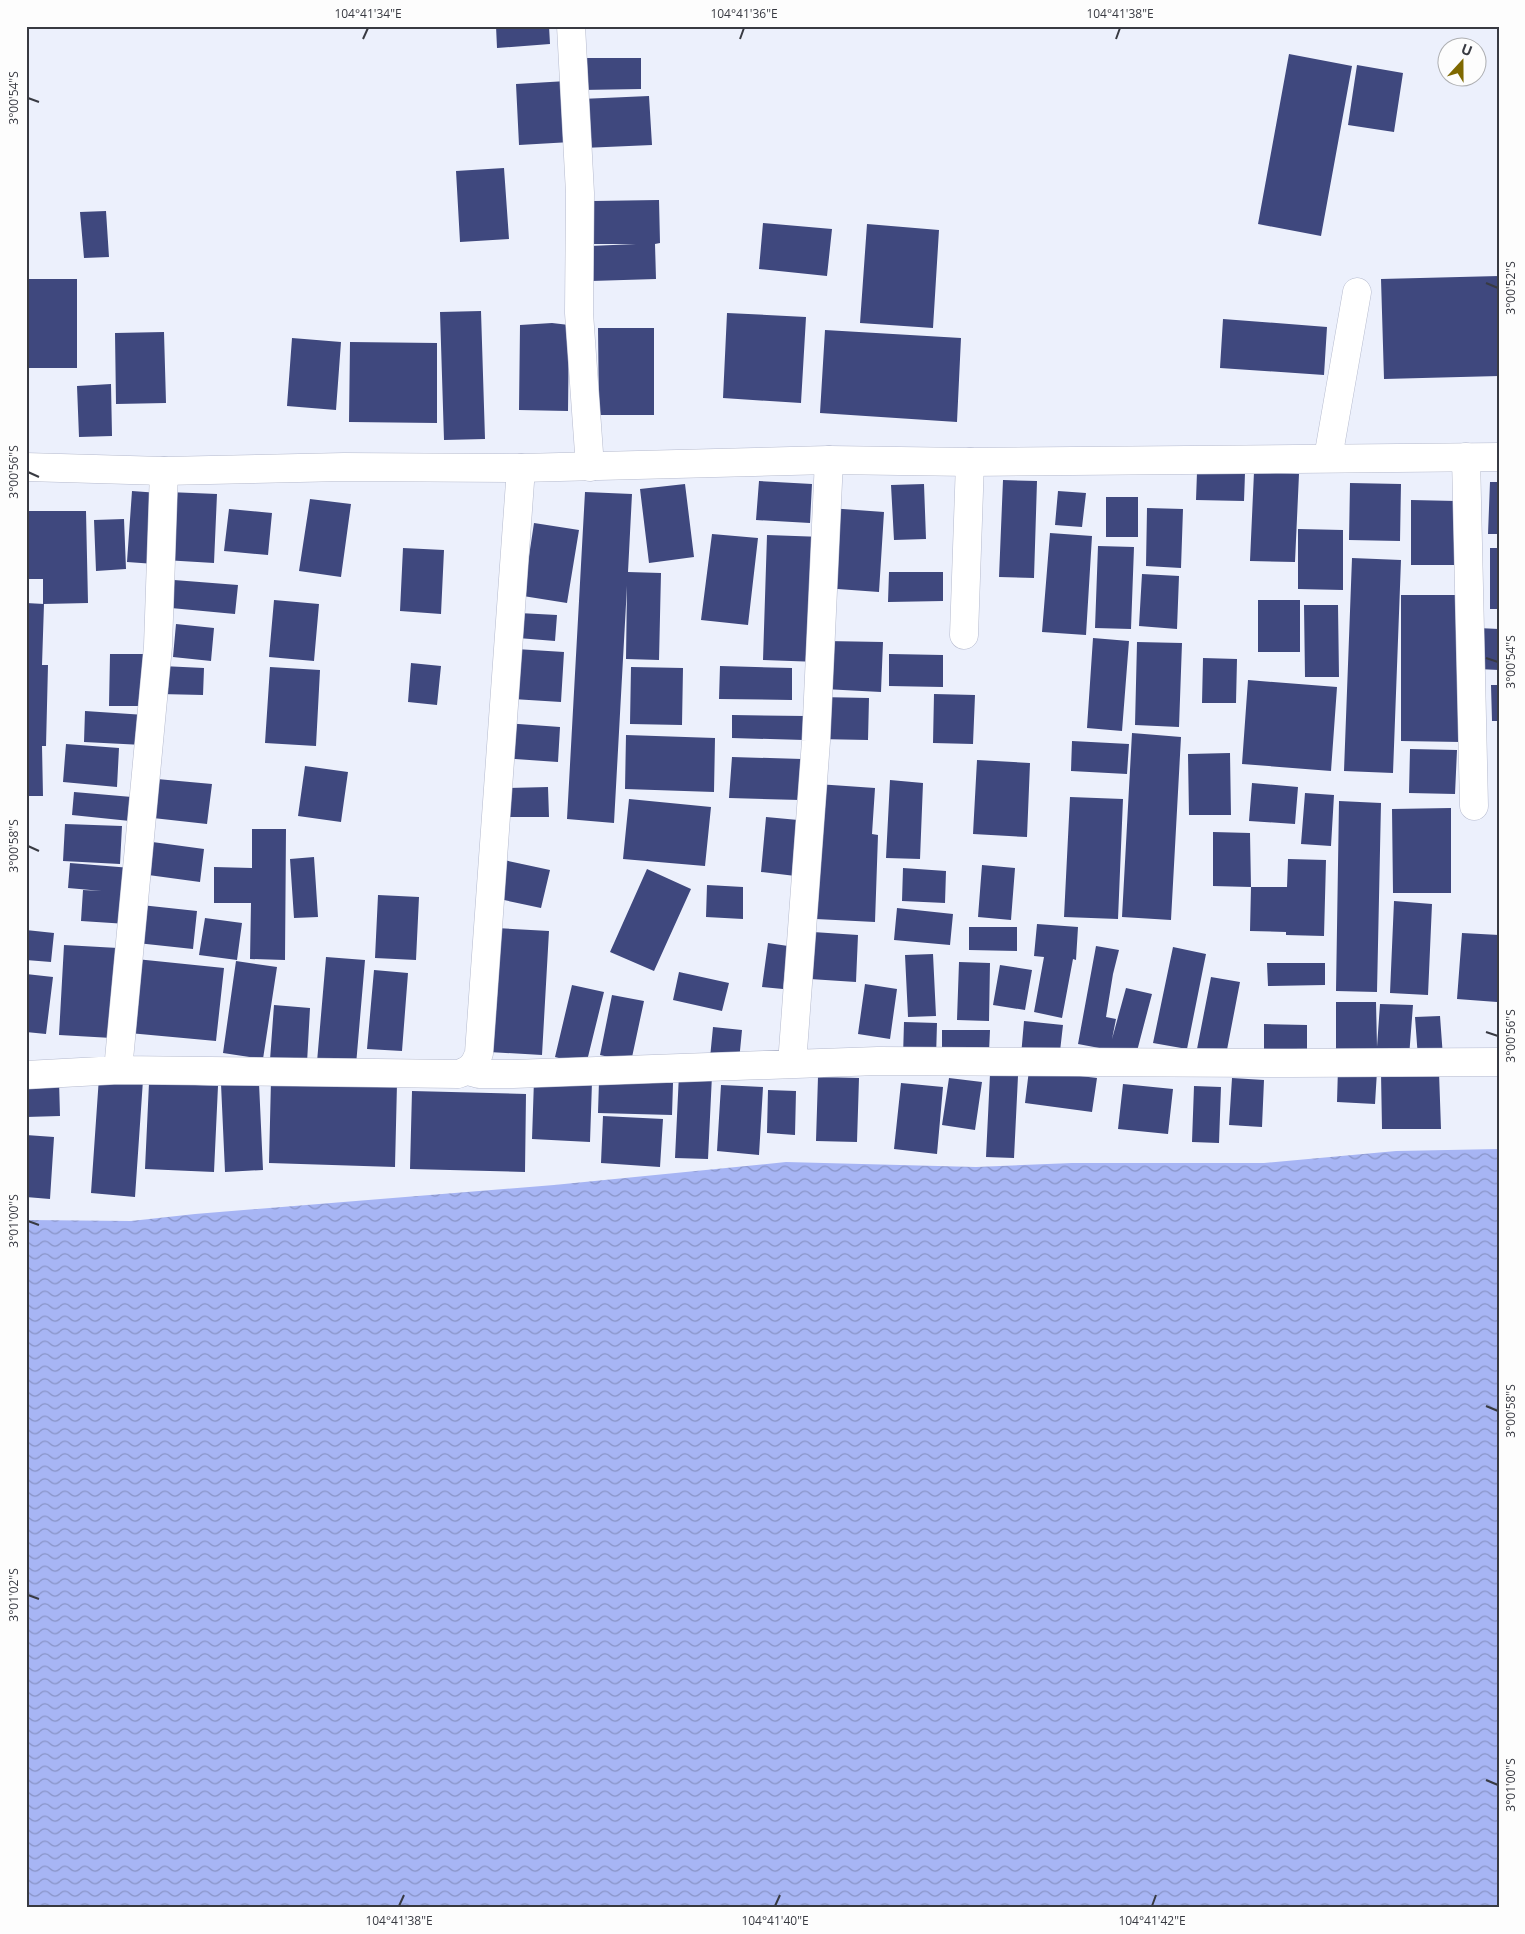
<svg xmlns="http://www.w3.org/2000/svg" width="1525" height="1934" font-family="'Open Sans',sans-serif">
<defs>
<pattern id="water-waves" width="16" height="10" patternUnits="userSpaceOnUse" patternTransform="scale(1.25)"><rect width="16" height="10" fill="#a7b5f4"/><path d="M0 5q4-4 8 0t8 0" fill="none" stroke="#8994c7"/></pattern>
</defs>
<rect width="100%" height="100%" fill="#ecf0fc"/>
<path fill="url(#water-waves)" d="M1499,1149V1908H26V1220L131,1221L195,1214L554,1185L786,1162L976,1167L1072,1163H1264L1396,1151Z"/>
<path fill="#3f487e" d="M496,26H549L550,44L497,48Z
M1289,54L1352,66L1321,236L1258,224Z
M580,58H641V89L581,90Z
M1357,65L1403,73L1394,132L1348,125Z
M567,81L571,142L519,145L516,84Z
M649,96L652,145L583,148L581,99Z
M504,168L509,239L460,242L456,171Z
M659,200L660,243L655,244L656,279L591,281L590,246L636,244H594L593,201Z
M106,211L109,257L84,258L80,212Z
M763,223L832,229L827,276L759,269Z
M867,224L939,230L933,328L860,323Z
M1499,276V376L1384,379L1381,279Z
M26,279H77V368H26Z
M481,311L485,439L444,440L440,312Z
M727,313L806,317L801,403L723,398Z
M1223,319L1327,327L1324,375L1220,368Z
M552,323L569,325L568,411L519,410L520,325Z
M598,328H654V415H599Z
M825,330L961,338L957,422L820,413Z
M164,332L166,403L116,404L115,333Z
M292,338L341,342L336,410L287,406Z
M350,342L437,343V423L349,422Z
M111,384L112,436L79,437L77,386Z
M1197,472L1245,473L1244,501L1196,500Z
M1254,472L1299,474L1295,562L1250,561Z
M1003,480L1037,481L1034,578L999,577Z
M759,481L812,484L810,523L756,520Z
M1490,482H1499V534H1488Z
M1350,483L1401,484L1400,541L1349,540Z
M685,484L694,557L649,563L640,489Z
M924,484L926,539L894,540L891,485Z
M132,491L159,493L155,564L127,562Z
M1058,491L1086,493L1082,527L1055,525Z
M168,492L217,494L214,563L164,560Z
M585,492L632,494L628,572L661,573L659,660L626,659L627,586L614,823L567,819Z
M1106,497H1138V537H1106Z
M310,499L351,504L341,577L299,571Z
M1411,500L1456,501L1455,565H1411Z
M829,508L884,512L879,592L824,588Z
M1147,508L1183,509L1181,568L1146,566Z
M229,509L272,513L268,555L224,551Z
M26,511H86L88,603L43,604V579H26Z
M124,519L126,569L96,571L94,520Z
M534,523L579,530L567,603L523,596Z
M1298,529L1343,530V590L1298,589Z
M1050,533L1092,536L1086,635L1042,632Z
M712,534L758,538L748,625L701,620Z
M767,535L823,537L819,662L763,660Z
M1098,546L1134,547L1131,629L1095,628Z
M403,548L444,550L441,614L400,611Z
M1490,548H1499V609H1490Z
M1352,558L1401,560L1393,773L1344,771Z
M889,572H943V601L888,602Z
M1142,574L1179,576L1177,629L1139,626Z
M174,580L238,585L235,614L171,608Z
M1401,595H1461V742L1401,741Z
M274,600L319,604L314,661L269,657Z
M1258,600H1300V652H1258Z
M26,603L44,604L42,665H48L46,746H42L43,796H26Z
M1304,605H1338L1339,677H1305Z
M519,613L557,615L555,641L518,638Z
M176,624L214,628L211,661L173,657Z
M1478,628L1499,629V670L1478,669Z
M1093,638L1129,641L1122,731L1087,728Z
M826,641L883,642L881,692L824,689Z
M1137,642L1182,643L1179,727L1135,725Z
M516,649L564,652L561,702L513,699Z
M110,654H147L145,706H109Z
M889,654L943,655V687L889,686Z
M1203,658L1237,659L1236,703H1202Z
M411,663L441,666L437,705L408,702Z
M162,666L204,668L203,695L160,694Z
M720,666L792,668V700L719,699Z
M270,667L320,670L316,746L265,743Z
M631,667L683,668L682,725L630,724Z
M1248,680L1337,687L1331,771L1242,764Z
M1491,685H1499V721H1492Z
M934,694L975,695L973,744L933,743Z
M819,697L869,698L868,740L818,739Z
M85,711L145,715L143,745L84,742Z
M732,715L805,716L804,740L732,738Z
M503,723L560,727L558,762L501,758Z
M1132,733L1181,737L1171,920L1122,917Z
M626,735L715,738L714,792L625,789Z
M1072,741L1129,744L1127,774L1071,771Z
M66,744L119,748L117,787L63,782Z
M1410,749L1457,750L1455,794L1409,793Z
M1230,753L1231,815H1189L1188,754Z
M732,757L802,759L800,800L729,798Z
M977,760L1030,763L1027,837L973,834Z
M305,766L348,772L341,822L298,816Z
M157,779L212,784L207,824L153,818Z
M890,780L923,783L920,859L886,858Z
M1252,783L1298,787L1295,824L1249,821Z
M817,784L875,788L872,834L878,835L875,922L816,919Z
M548,787L549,817H503V788Z
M74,792L132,797L130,821L72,815Z
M1305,793L1334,795L1331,846L1301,844Z
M1070,797L1123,799L1118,919L1064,917Z
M629,799L711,807L705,866L623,859Z
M1339,801L1381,803L1377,992L1336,991Z
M1451,808V893H1393L1392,809Z
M766,817L809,821L804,877L761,872Z
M65,824L122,826L120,864L63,861Z
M252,829H286L285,960L250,959L251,903H214V867L252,868Z
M1213,832L1250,833L1251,887L1213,886Z
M145,841L204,849L200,882L141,874Z
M314,857L318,917L294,918L290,859Z
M499,859L550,870L541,908L490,897Z
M1288,859L1326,860L1324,936L1286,935V932L1250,931L1251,887H1287Z
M70,863L131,868L127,924L81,921L83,890L102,891L68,888Z
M982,865L1015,868L1011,920L978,917Z
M903,868L946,871L945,903L902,901Z
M647,869L691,889L654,971L610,952Z
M707,885L743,887V919L706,917Z
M378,895L419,897L416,960L375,958Z
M1394,901L1432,904L1428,995L1390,993Z
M141,905L197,911L193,949L137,943Z
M897,908L953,914L950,945L894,940Z
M205,918L242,923L237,960L199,955Z
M1037,924L1078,927L1076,960L1073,959L1062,1018L1034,1012L1044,957L1034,956Z
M969,927H1017V951L969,950Z
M496,928L549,931L542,1055L489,1052Z
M26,930L54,933L51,962L26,960Z
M813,932L858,935L856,982L810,979Z
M1462,933L1499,935L1497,1002L1457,999Z
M768,943L788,946L783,989L762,987Z
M64,945L118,948L112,1038L59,1035Z
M1096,946L1119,950L1113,974L1106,1017L1116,1019L1112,1039L1126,988L1152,994L1136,1055L1110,1048V1050L1078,1044Z
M1173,947L1206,954L1187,1049L1153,1043Z
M933,954L936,1016L908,1017L905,955Z
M326,957L365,960L356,1065L317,1062Z
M136,959L224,968L216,1041L129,1033Z
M236,961L277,967L263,1059L223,1053Z
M959,962L990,963L989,1021L957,1020Z
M1267,963H1325V985L1268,986Z
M1000,965L1032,970L1025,1010L993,1005Z
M374,970L408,973L402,1051L367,1049Z
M679,972L729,983L722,1011L673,1000Z
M26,974L53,977L46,1034L26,1032Z
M1211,977L1240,982L1226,1055L1197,1049Z
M865,984L897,989L890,1039L858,1034Z
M572,985L604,992L586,1065L555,1057Z
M612,995L644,1001L631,1062L600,1055Z
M1336,1002H1376L1377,1047L1380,1004L1413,1005L1409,1057L1336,1055Z
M274,1005L310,1008L307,1063L270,1060Z
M1440,1016L1443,1057L1418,1058L1415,1017Z
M1024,1021L1063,1025L1059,1060L1021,1056Z
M904,1022L937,1023L936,1058L903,1057Z
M1264,1024L1307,1025V1053L1264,1052Z
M713,1027L742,1030L739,1061L710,1058Z
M942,1030H990L989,1052L942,1051Z
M1338,1068L1377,1071L1375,1104L1337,1102Z
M1029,1070L1097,1078L1092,1112L1025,1103Z
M1439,1072L1441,1129H1382L1381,1073Z
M679,1074L712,1075L708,1159L675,1158Z
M990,1074L1018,1076L1014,1158L986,1157Z
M99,1077L143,1080L135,1197L91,1193Z
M818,1077L859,1078L857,1142L816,1141Z
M949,1078L982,1082L975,1130L942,1125Z
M1232,1078L1264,1080L1262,1127L1229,1125Z
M59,1080L60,1116L26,1117V1082Z
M271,1080L397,1083L395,1167L269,1163Z
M534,1080L592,1082L590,1142L532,1139Z
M599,1081L673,1083L672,1115L598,1113Z
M149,1083L218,1086L214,1172L145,1169Z
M259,1083L263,1170L225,1172L221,1084Z
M901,1083L943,1087L937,1154L894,1149Z
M1123,1084L1173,1089L1168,1134L1118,1129Z
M721,1085L763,1087L759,1155L717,1151Z
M1194,1086L1221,1087L1219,1143L1192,1142Z
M768,1090L796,1091L795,1135L767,1133Z
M412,1091L526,1094L525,1172L410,1169Z
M603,1116L663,1119L660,1167L601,1163Z
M26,1135L54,1137L50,1199L26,1197Z"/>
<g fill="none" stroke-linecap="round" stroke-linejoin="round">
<g stroke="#b5bace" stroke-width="29">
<path id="minor" d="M571,26L580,193L579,313L590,467
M1466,457L1474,806
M1328,458L1357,292
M964,635L970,462
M792,1064L816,741L829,460
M118,1070L158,646L164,471
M468,1071L479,1074H513L878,1061L1292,1063L1499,1062
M26,1075L118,1070L458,1074C471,1070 475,1065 479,1053L521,468"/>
</g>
<g stroke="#b5bace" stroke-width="29">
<path id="tertiary" d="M26,467L164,471L344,467L521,468L829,460L970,462L1499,457"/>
</g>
<use href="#minor" stroke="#fff" stroke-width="28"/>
<use href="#tertiary" stroke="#fff" stroke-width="28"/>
</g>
<path fill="none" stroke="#383a42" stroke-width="2" d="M363,39L368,28M740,39L744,28M1116,39L1120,28M28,98L39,102M1486,283L1498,288M28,472L39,477M1486,658L1498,662M28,846L39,851M1486,1032L1498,1036M28,1221L39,1225M1486,1406L1498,1411M28,1595L39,1599M1486,1780L1498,1785M399,1906L404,1895M775,1906L780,1895M1152,1906L1156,1895"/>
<rect width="1525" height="1934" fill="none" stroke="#fdfdfd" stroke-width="55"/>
<g transform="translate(1462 62) rotate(21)"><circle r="24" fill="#fdfdfd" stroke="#aeafb2"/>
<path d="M0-4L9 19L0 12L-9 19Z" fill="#7e6800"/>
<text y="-8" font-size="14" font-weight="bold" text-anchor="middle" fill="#383a42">U</text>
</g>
<rect x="28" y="28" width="1470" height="1878" fill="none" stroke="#383a42" stroke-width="2"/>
<g font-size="12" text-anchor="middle" fill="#383a42">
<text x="368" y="18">104°41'34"E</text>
<text x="744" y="18">104°41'36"E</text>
<text x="1120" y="18">104°41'38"E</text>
<text transform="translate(14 98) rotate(-90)" y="4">3°00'54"S</text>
<text transform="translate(1511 288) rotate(-90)" y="4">3°00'52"S</text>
<text transform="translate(14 472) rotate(-90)" y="4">3°00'56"S</text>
<text transform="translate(1511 662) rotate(-90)" y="4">3°00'54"S</text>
<text transform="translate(14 846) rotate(-90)" y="4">3°00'58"S</text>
<text transform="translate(1511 1036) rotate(-90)" y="4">3°00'56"S</text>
<text transform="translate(14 1221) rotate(-90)" y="4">3°01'00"S</text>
<text transform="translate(1511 1411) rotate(-90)" y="4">3°00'58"S</text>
<text transform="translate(14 1595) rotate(-90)" y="4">3°01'02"S</text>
<text transform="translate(1511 1785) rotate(-90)" y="4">3°01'00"S</text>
<text x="399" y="1925">104°41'38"E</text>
<text x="775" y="1925">104°41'40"E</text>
<text x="1152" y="1925">104°41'42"E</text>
</g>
</svg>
